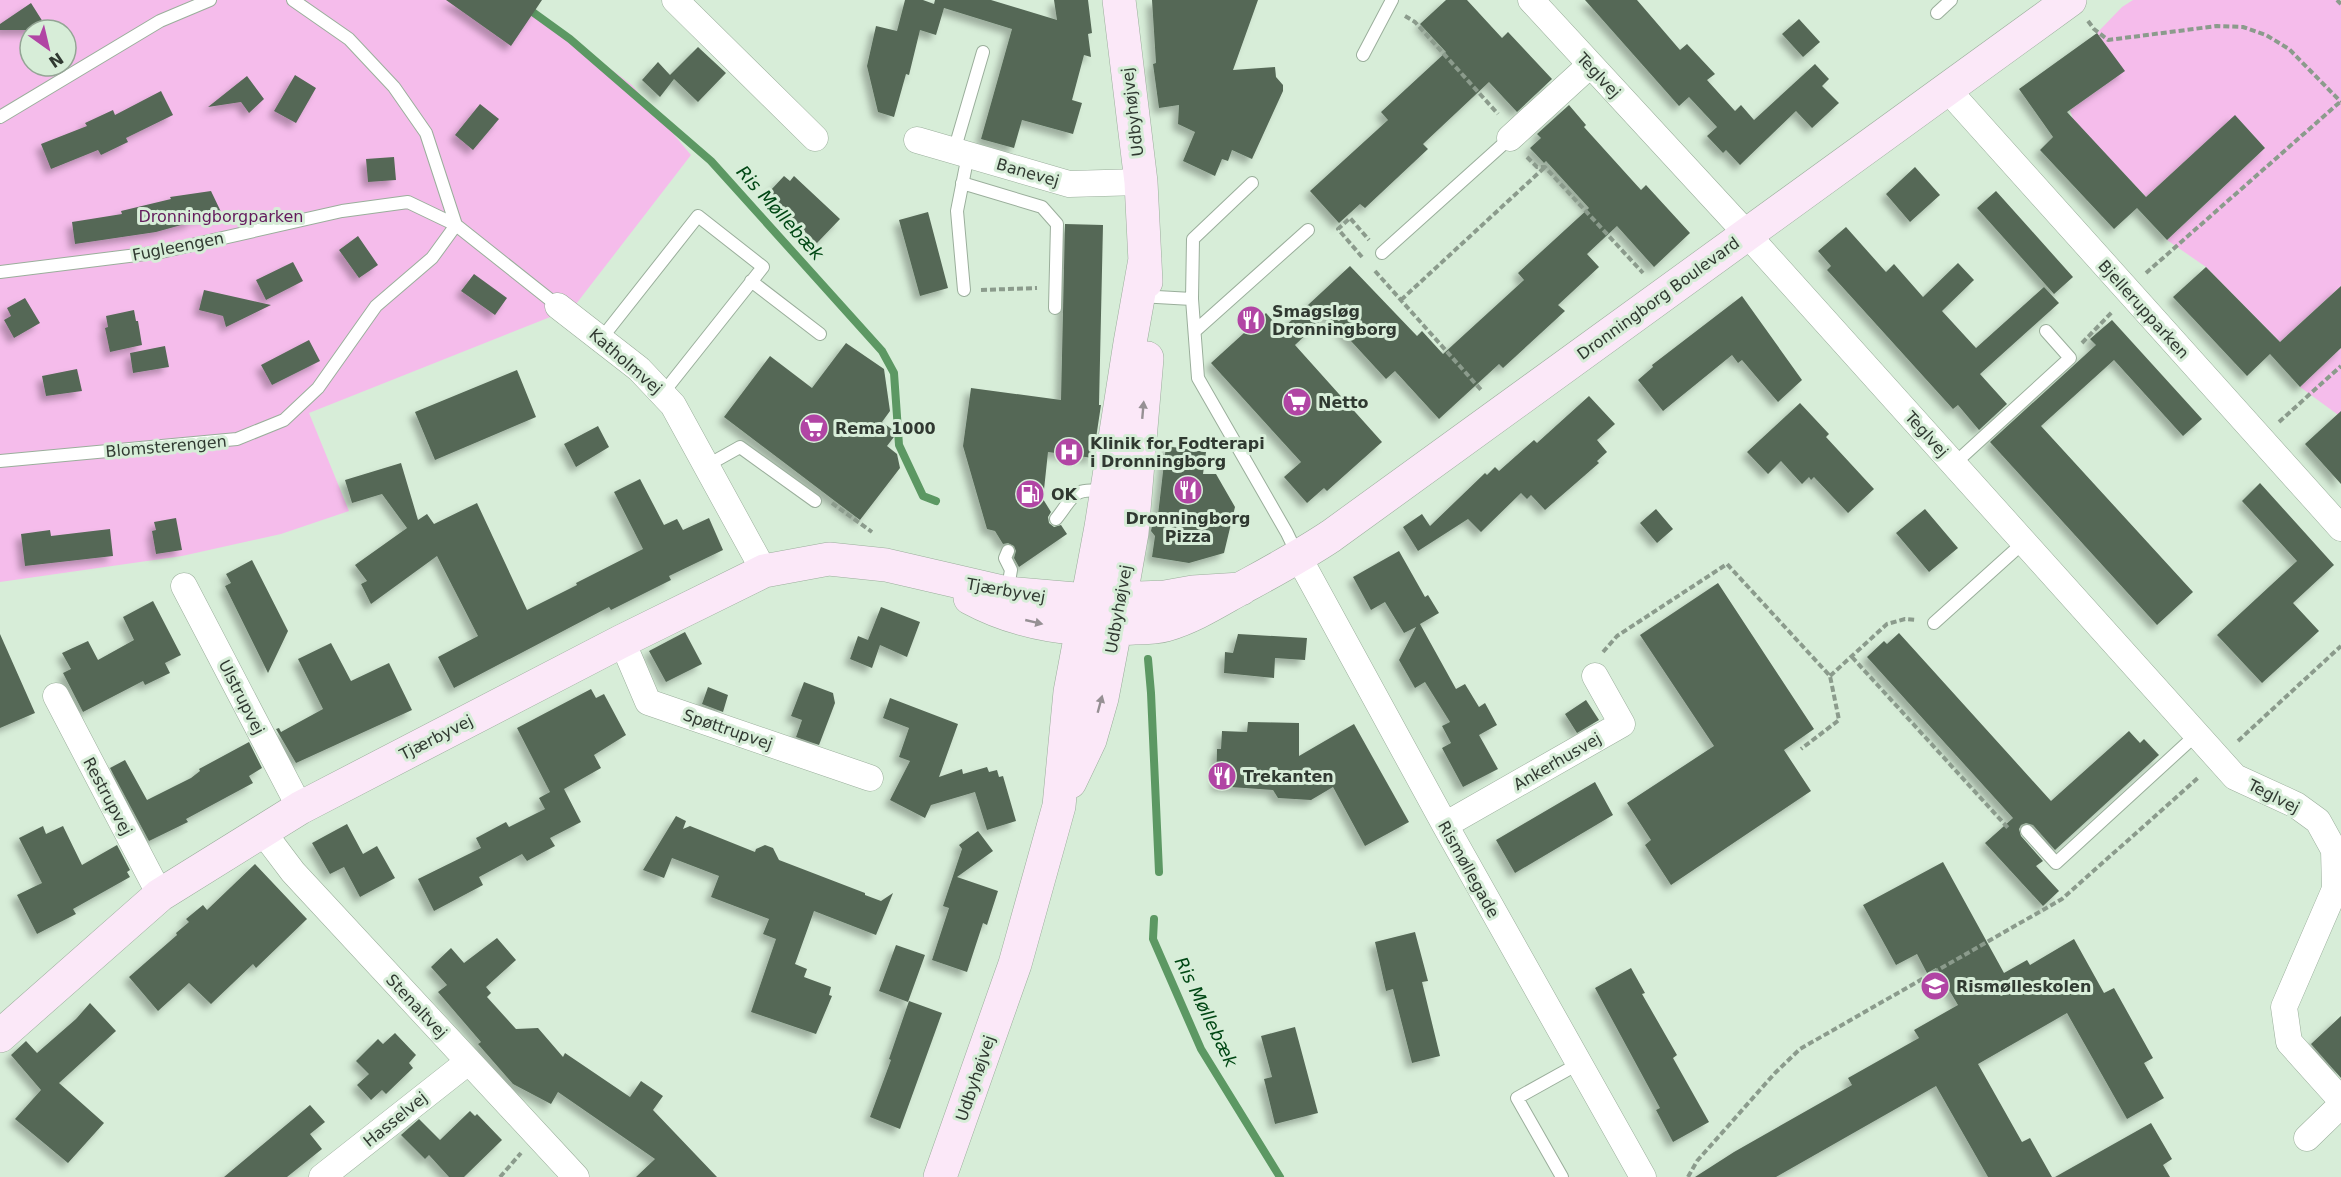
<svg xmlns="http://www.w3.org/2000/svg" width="2341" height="1177" font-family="'DejaVu Sans',sans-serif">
<defs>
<filter id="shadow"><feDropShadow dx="-5.5" dy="5.5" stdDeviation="3" flood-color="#0004"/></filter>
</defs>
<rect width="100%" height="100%" fill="#d7edd8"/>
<path fill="#f5bceb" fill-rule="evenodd" d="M0,0H519L632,85L691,155L573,308L309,413L349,511L281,534L182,556L0,582ZM30,30H66V66H30Z
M2133,0H2337L2341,4V286L2280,342L2206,267L2167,240L2265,148L2235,116L2146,197L2073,119L2070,110L2124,71L2097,33L2122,7Z
M2341,348V417L2300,387Z"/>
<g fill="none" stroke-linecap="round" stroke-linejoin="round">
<path stroke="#5c9863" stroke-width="8" d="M516,0L570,39L711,161L882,351L894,373L899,445L923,496L936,501
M1148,659L1151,693L1159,872
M1154,919L1153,939L1201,1049L1280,1177"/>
</g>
<path fill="#556856" filter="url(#shadow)" d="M446,0H542L511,46Z
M905,0H923L934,4L935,0H991L1057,20L1054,0H1088L1092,33L1088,34L1091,57L1084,55L1072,100L1082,103L1073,134L1022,120L1014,148L981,139L1012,29L944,8L936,35L920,30L909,75L906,74L894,117L878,112L867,66L876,26L897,31Z
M1152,0H1258L1233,70L1275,67L1276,77L1283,85V91L1252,159L1232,150L1228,161L1222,159L1215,176L1183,161L1195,132L1178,124L1179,105L1159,108L1153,64L1156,63Z
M1446,0H1467L1502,38L1508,32L1552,79L1517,112L1489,82L1423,144L1428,149L1365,208L1360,204L1339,223L1310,191L1388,120L1381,112L1446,52L1420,24Z
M1585,0H1637L1680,50L1687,44L1715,74L1707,80L1735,111L1741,105L1754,120L1815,64L1829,79L1822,86L1839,103L1812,128L1796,111L1740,165L1726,150L1723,153L1707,136L1717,127L1689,97L1679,106Z
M31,3L43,22L31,30H0V24Z
M1799,19L1820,42L1803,57L1782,34Z
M2097,33L2125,71L2067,112L2146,197L2235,115L2265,148L2167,240L2137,208L2114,229L2040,150L2053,137L2019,89Z
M698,47L726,73L698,102L674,79L660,97L642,80L658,62L670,75Z
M295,75L316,88L296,123L274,111Z
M247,76L264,99L249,113L241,102L208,107Z
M161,91L173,115L126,138L128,142L101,155L98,150L51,169L41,144L87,126L85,123L113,110L115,115Z
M480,104L499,119L473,150L455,135Z
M1569,105L1586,125L1584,127L1641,190L1646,185L1690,233L1654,267L1617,226L1587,254L1599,267L1558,305L1565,311L1503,368L1499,364L1439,419L1395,371L1386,379L1327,315L1295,345L1382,442L1327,491L1324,488L1307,503L1284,477L1301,462L1211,363L1266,313L1281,330L1350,266L1417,336L1422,331L1443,354L1524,280L1518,273L1589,208L1546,161L1544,163L1530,148L1541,138L1537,134Z
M394,157L396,180L368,182L366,159Z
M1915,167L1940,195L1910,222L1886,194Z
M784,176L790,181L794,176L840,219L817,243L772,200L775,196L770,191Z
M211,191L222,214L191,219L192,222L156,232L75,244L72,222L122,214L121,211L171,199L170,197Z
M1996,191L2073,277L2054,294L1977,208Z
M928,212L948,288L920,296L899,220Z
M1065,224L1103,225L1099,405H1101L1093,458L1048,452L1043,499L1051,512L1048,517L1049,523L1054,527L1061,525L1067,534L1019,567L1014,558L1016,551L1014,546L1008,543L1003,544L995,531L987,529L963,446L971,388L1061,400Z
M1846,227L1886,272L1894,264L1923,297L1958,263L1974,280L1942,311L1976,348L2044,287L2059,303L1980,374L2007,404L1979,430L1958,405L1953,409L1827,270L1831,266L1818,251Z
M358,236L378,265L359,278L339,250Z
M293,262L303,281L266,300L256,280Z
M2206,267L2280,342L2341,286V348L2300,387L2270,354L2247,376L2173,297Z
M474,274L507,298L495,315L461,291Z
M204,290L271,305L226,327L223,316L199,310Z
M1742,296L1802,380L1778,402L1742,360L1738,363L1732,355L1663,411L1638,380L1653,367L1652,365Z
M25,298L40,323L14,338L4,320L11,316L7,308Z
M134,310L136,321H138L142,345L110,352L105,328L108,327L106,316Z
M2112,320L2202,419L2183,436L2114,360L2041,426L2193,592L2157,625L1990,442L2096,345L2090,339Z
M309,340L320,361L272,385L261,365Z
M846,343L884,369L890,411L882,422L897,433L887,446L897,454L900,468L860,520L724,417L770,356L812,388Z
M165,346L169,367L133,373L130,353Z
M77,369L82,391L46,396L42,376Z
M517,370L536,417L435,460L415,412Z
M1589,396L1615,424L1597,440L1607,452L1597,461L1599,463L1545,510L1531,495L1527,499L1521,493L1481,532L1468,519L1418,551L1403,527L1422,514L1430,526L1485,473L1487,475L1495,467L1499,471L1534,440L1537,443Z
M1800,403L1829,434L1826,437L1874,489L1848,513L1814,477L1811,480L1809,477L1802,484L1781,461L1768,474L1747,452Z
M2341,411V484L2305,444Z
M598,426L609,447L576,467L564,444Z
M1166,446L1206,452L1203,474H1216L1235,507L1224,553L1189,563L1152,557L1155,536L1151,531L1153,521L1158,515Z
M401,463L418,520L427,514L434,524L477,503L527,610L577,585L576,583L643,549L614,492L640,479L664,525L677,519L683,530L709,518L723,550L669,576L671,580L611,610L609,607L454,688L438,657L478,636L437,556L371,604L361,584L367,581L355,565L407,528L382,494L352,503L345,480Z
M2260,483L2334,565L2293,603L2319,631L2262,683L2217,635L2297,561L2242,501Z
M1656,509L1673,529L1657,543L1640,523Z
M1925,509L1958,548L1929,572L1896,533Z
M176,518L182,550L156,554L152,531L156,530L154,522Z
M110,529L113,556L25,566L21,534L50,530L51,536Z
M1399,551L1425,597L1428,595L1439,613L1420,624L1456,689L1465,684L1479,707L1485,703L1497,725L1479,735L1498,769L1463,787L1442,748L1451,743L1442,726L1450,722L1425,682L1415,688L1399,660L1416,627L1404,633L1385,602L1371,610L1353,577Z
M252,560L288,631L268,673L225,586L231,583L226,574Z
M1718,583L1814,729L1784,750L1811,791L1671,885L1645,845L1651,840L1627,803L1714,746L1640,635Z
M153,601L181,655L165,663L170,673L145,685L143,681L83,712L63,673L71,669L62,653L88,641L98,660L134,640L123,617Z
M881,607L920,622L907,657L880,645L872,668L850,659L858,636L868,640Z
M685,632L702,664L666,682L649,651Z
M1899,633L2051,801L2129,731L2140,743L2144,739L2159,755L2055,850L2033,825L2026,823L2021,825L2019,829L2021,836L2043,861L2036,866L2059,891L2043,906L1985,843L2013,818L1867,657L1884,641L1887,644Z
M0,634L35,713L0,728Z
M1238,634L1307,638L1305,660L1275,658L1274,678L1224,673L1225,652L1233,653Z
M331,643L351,681L389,663L412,710L296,763L276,729L279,728L281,732L323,709L298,659Z
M804,682L833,693L835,703L819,745L796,737L802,720L791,716Z
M708,687L728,695L723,712L702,704Z
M591,689L596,698L604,694L626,735L594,755L601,768L564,789L581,822L550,838L555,846L527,861L522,854L479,877L483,885L434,911L418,879L481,848L476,838L506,822L509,827L545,809L539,798L550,792L517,728Z
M890,698L958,724L939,777L962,769L963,774L987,767L989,772L997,770L999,777L1003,776L1016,821L987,830L975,792L931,805L925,818L890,800L910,761L899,757L909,728L883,718Z
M1586,700L1599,720L1577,733L1565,714Z
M1248,722L1299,723V756L1354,724L1409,822L1365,846L1333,787L1311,800L1278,798L1273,790L1216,786L1217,749H1221L1222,731L1247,732Z
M249,742L262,768L249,776L253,783L186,819L188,822L149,841L110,768L125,760L147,800L191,778L200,771L199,769Z
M1595,782L1613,815L1515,873L1496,840Z
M676,816L686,821L683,829L690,826L755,852L756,849L765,845L773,848L779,860L865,893V895L881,901L893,893L876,935L814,911L795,964L807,969L804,977L831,987L829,995L832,996L816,1034L751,1012L776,939L763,934L769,919L711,897L719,876L672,858L664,878L643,870Z
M347,824L363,854L377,846L395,878L360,897L344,867L330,874L312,843Z
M43,826L46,834L63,826L82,865L117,845L130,870L127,872L130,877L73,909L76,914L37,934L17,895L42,883L19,838Z
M978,831L993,851L957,877L998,891L987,925L983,923L967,972L932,960L949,908L943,906L962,849L959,845Z
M1943,862L2004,973L2027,960L2030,965L2074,939L2104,993L2114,988L2153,1058L2144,1063L2164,1098L2127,1119L2067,1013L1978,1064L2022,1142L2030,1138L2052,1177H1988L1936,1086L1776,1177H1695L1734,1152L1852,1085L1848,1078L1919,1038L1914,1030L1958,1005L1936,968L1927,973L1917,954L1896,965L1863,905Z
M255,864L307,919L256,968L253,964L211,1004L189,983L158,1011L129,977L177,935L176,933L189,922L186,919L203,905L207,910Z
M1415,932L1428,981L1422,982L1440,1056L1412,1063L1393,989L1386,991L1375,942Z
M497,938L516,960L486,987L491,993L487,997L516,1029L538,1028L563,1057L565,1053L630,1097L641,1081L663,1096L653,1110L717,1177H636L655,1159L558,1092L551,1104L513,1084L478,1044L481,1042L438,992L447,985L431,967L451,948L464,963Z
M896,945L925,955L908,1002L879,991Z
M1631,968L1645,993L1642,994L1677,1055L1673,1058L1709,1122L1673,1142L1656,1110L1660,1108L1595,988Z
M909,1001L942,1013L900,1129L870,1117L891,1060L889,1059Z
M90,1003L116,1031L59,1083L104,1123L68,1163L15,1119L41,1090L11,1055L26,1041L37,1053L76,1019Z
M2341,1016V1078L2311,1044Z
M1295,1027L1318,1113L1275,1124L1264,1079L1272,1077L1261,1036Z
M395,1033L416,1055L409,1063L413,1068L386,1094L382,1090L371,1100L357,1085L369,1074L356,1061L378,1039L383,1044Z
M310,1105L325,1122L310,1134L322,1149L287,1177H224Z
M470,1111L475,1116L477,1114L502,1140L464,1177H449L429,1155L425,1159L401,1135L419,1119L440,1140Z
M2151,1123L2172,1159L2163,1165L2170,1177H2055Z"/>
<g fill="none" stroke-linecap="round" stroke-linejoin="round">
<g stroke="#9aae9b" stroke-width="14">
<path id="lane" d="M293,0L349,39L394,87L426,133L456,225
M1937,13L1951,0
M1363,55L1392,0
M0,117L160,21L210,0
M954,151L983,52
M962,183L1042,207L1057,224L1055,308
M1252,183L1193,239L1192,299L1198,378L1287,533L1297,554
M1382,253L1510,138
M0,272L161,252L342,211L408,202L456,225L558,306
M751,281L820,334
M964,290L957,211L968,155
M1139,296L1192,299
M1195,331L1308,230
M601,339L698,216L763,267L663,393
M0,461L237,439L284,420L318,388L376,306L432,258L456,225
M1954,464L2070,358L2046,331
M706,466L740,447L815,501
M1056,519C1074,497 1072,486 1105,492
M1007,593L1011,570L1005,558L1008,551
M1934,623L2024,542
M2027,831L2056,863L2197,734
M1562,1177L1517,1098L1578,1064"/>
</g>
<g stroke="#9aae9b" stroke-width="27">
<path id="street" d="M675,0L815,138
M1531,0L1746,233L2235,777L2296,805L2318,821L2334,850L2335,889L2284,1007L2289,1042L2341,1100
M1947,89L2341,528
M1510,138L1590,65
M917,140L1069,184L1141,182
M558,306L639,369L673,405L764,571
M1299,558L1445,825L1643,1177
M184,586L300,808
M622,641L648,702L870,778
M56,696L160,895
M1445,825L1622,724L1595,676
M262,831L293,872L576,1177
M2307,1138L2341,1105
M322,1177L468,1062"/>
</g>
<g stroke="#9aae9b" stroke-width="34">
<path id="secondary" d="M1119,0L1141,182L1146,282
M970,598C1020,625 1078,633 1134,628C1144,628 1156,628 1166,625C1193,617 1215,603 1240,589C1271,572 1301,556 1331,536L2070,0
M1070,782L1090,740L1102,698L1115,630L1132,533L1147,358
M0,1036L160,895L300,808L622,641L764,571L829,559L886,565L1007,593L1087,600L1165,597L1193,592L1241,589
M940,1177L1015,964L1059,806L1070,692L1101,527L1130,343L1145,259"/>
</g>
<path stroke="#8b9b8c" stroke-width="4" stroke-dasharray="6 3" stroke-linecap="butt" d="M2337,0L2341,4
M1405,16L1415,22L1498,114
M2088,21L2094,29L2108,40L2217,26L2243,27L2266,35L2289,49L2341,102
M1527,157L1537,167H1545L1643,273
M1362,257L1338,229L1350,218L1369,240
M1375,271L1482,391
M2146,273L2340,102
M981,290L1037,288
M1401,300L1545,167
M2082,343L2112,312
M2279,422L2341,366
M832,503L872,532
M1603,652L1617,636L1727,564L1830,676L1839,720L1801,749
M1852,657L2009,829
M1830,676L1887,624L1905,619L1916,620
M2238,741L2341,646
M500,1177L521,1153
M1688,1177L1697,1161L1775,1073L1800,1049L2062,899L2199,777"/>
<use href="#lane" stroke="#fff" stroke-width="12"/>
<use href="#street" stroke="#fff" stroke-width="26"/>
<use href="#secondary" stroke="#fbe8f8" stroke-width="33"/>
</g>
<defs><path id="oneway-solid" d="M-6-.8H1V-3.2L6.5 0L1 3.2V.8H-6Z" transform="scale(1.5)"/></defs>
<g fill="#969094">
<use href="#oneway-solid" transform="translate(1143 410) rotate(-85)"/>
<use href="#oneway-solid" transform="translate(1034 622) rotate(13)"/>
<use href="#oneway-solid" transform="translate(1100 704) rotate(-75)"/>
</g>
<defs>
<g id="restaurant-disc" transform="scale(1.5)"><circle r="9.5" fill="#b145a4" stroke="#d7edd8"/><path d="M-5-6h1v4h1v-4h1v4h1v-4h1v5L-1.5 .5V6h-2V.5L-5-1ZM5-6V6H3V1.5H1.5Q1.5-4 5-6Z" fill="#fff"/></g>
<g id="supermarket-disc" transform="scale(1.5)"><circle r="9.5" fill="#b145a4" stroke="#d7edd8"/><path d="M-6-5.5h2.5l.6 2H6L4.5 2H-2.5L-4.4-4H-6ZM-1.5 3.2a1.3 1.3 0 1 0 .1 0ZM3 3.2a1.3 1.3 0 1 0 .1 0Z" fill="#fff"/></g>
<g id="hospital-disc" transform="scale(1.5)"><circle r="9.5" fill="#b145a4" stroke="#d7edd8"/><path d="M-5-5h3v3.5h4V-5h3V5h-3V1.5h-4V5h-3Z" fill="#fff"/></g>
<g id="fuel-disc" transform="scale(1.5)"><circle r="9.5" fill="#b145a4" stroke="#d7edd8"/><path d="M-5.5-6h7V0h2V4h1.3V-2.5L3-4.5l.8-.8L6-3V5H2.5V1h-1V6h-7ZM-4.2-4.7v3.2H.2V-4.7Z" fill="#fff"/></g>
<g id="school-disc" transform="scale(1.5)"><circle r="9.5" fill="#b145a4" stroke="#d7edd8"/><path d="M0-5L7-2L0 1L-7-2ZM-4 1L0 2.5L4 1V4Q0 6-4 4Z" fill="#fff"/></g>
</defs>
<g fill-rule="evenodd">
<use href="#restaurant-disc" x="1251" y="320"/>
<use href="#supermarket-disc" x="1297" y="402"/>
<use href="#supermarket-disc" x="814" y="428"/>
<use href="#hospital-disc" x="1069" y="452"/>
<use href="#restaurant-disc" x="1188" y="490"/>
<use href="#fuel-disc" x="1030" y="494"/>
<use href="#restaurant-disc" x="1222" y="776"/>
<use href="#school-disc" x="1935" y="986"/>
</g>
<g text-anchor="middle" stroke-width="6" stroke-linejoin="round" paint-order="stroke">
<g font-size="16" fill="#303931" stroke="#d7edd8">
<text transform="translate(1599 75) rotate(47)" y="6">Teglvej</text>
<text transform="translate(1132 112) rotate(-97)" y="6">Udbyhøjvej</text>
<text transform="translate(1028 172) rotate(16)" y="6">Banevej</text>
<text transform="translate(178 246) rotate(-11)" y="6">Fugleengen</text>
<text transform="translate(1658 298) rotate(-36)" y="6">Dronningborg Boulevard</text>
<text transform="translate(2144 309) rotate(48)" y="6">Bjellerupparken</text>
<text transform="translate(626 361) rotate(41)" y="6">Katholmvej</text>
<text transform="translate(1927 434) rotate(48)" y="6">Teglvej</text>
<text transform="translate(166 446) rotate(-5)" y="6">Blomsterengen</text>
<text transform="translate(1006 590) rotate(10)" y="6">Tjærbyvej</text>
<text transform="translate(1118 609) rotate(-80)" y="6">Udbyhøjvej</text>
<text transform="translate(242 697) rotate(63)" y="6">Ulstrupvej</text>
<text transform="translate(728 729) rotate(19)" y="6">Spøttrupvej</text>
<text transform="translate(436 737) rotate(-27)" y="6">Tjærbyvej</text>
<text transform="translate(1557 761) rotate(-30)" y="6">Ankerhusvej</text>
<text transform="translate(108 796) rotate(62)" y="6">Restrupvej</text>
<text transform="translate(2274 796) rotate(27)" y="6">Teglvej</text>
<text transform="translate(1469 869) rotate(61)" y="6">Rismøllegade</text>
<text transform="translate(417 1006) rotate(47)" y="6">Stenaltvej</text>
<text transform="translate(975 1078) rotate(-71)" y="6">Udbyhøjvej</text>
<text transform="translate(395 1119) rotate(-39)" y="6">Hasselvej</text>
</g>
<g font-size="16" fill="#631a5c" stroke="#d7edd8">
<text x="221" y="222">Dronningborgparken</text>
</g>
<g font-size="16" font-weight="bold" fill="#303931" stroke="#d7edd8" text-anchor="start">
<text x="1272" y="317">Smagsløg<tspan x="1272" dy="18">Dronningborg</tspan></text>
<text x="1318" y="408">Netto</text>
<text x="835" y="434">Rema 1000</text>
<text x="1090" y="449">Klinik for Fodterapi<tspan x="1090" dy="18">i Dronningborg</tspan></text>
<text x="1051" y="500">OK</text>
<text x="1188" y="524" text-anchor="middle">Dronningborg<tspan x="1188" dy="18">Pizza</tspan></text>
<text x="1243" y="782">Trekanten</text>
<text x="1956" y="992">Rismølleskolen</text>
</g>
<g font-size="18" font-style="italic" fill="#004714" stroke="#d7edd8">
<text transform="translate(780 213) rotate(48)" y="6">Ris Møllebæk</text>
<text transform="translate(1206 1012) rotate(64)" y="6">Ris Møllebæk</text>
</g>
</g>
<g transform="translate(48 48) rotate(146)"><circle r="28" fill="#d7edd8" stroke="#94a595" stroke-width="1.5"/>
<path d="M0-4.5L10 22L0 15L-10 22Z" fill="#b145a4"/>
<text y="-9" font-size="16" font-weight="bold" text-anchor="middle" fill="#303931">N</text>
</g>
</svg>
